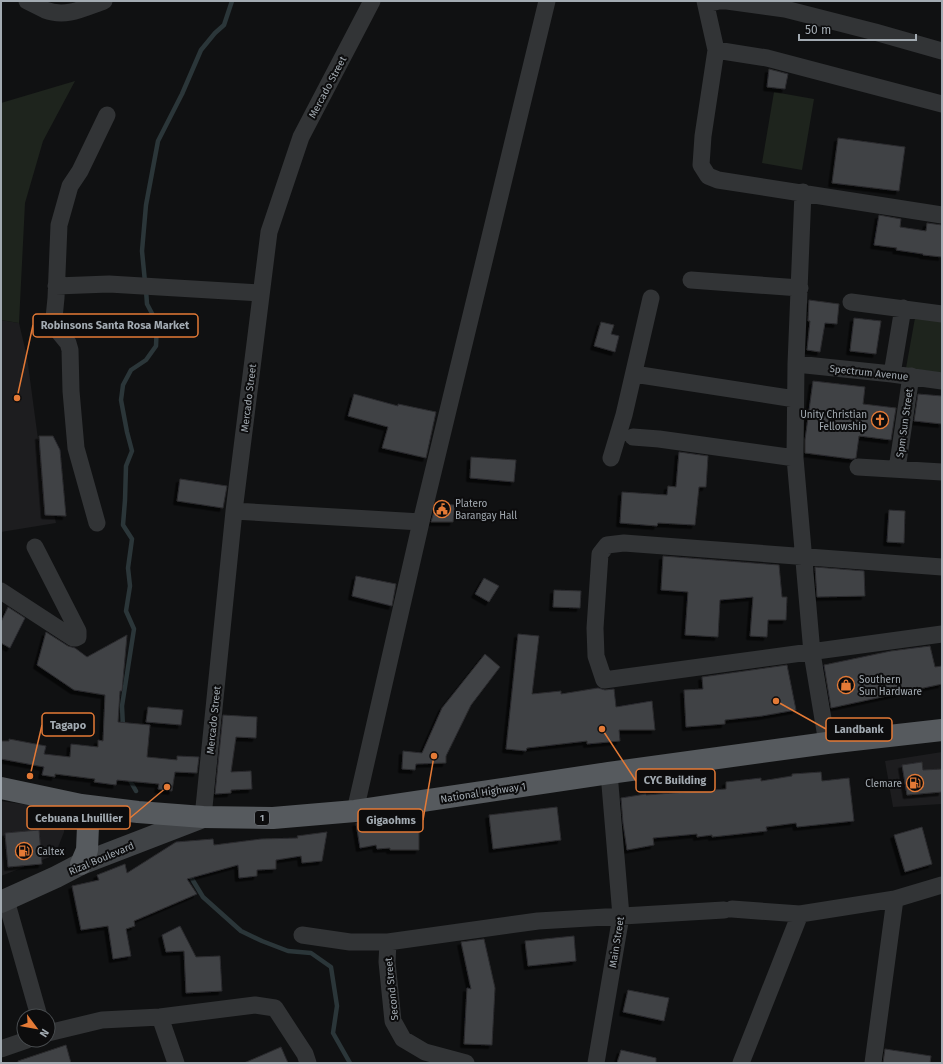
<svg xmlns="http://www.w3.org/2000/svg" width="943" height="1064" font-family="'Fira Sans',sans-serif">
<defs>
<filter id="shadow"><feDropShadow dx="-3.5" dy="3.5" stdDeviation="0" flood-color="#0009"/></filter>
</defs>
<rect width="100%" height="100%" fill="#101112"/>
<path fill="#1d1d1f" d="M1,320L19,323L27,357L38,439L56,523L1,532Z
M942,752V804L893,807L885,761Z
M1,801L64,810V832L55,855L1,876Z"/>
<path fill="#1e241d" d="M75,81L43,141L25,203L19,323L1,320V103Z
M774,92L814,99L802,170L762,163Z
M915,318L942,321V373L906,368Z"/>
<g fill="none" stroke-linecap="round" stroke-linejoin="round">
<path stroke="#2b3639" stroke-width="4.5" d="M145,282L142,251L146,205L158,141L182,94L201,50L215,33L224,25L232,1
M123,727L122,706L134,629L126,611L130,586L128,568L132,539L123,525L125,500L126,466L132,451L127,432L121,400L123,385L131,370L146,360L156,346L157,323L147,304L146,290
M128,777L136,791
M189,874L203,897L241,931L262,941L288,951L311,953L331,967L337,1006L333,1033L350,1063"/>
</g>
<path fill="#404245" stroke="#2b2b2e" filter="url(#shadow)" d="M769,69L788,74L785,89L767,87Z
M838,138L905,147L899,191L832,183Z
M879,215L901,219L900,227L926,231L927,223L942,225V257L923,255V254L896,250L897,248L874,245Z
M809,300L839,304L837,324L825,323L820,352L807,350L810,321H808Z
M854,318L881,321L876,354L850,351Z
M601,322L614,325L611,334L619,336L615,352L594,346Z
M813,381L865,387L863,404L896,408L891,440L859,436L856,458L852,459L805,453V440Z
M354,394L398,406V404L436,412L426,458L382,448L388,427L348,416Z
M918,394L942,396V424L914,421Z
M39,436H53L60,450L66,516L45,515Z
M679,452L708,456L706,487H699L695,525L658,523L657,526L620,523L622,492L667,495L668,486L676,487Z
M471,457L516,460L514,482L470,478Z
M180,479L227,486L223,508L177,501Z
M436,504L455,505L453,522H431Z
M889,510L905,511L904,543L887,542Z
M663,556L779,565L782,597H787L786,620H768L767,637L750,636L753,597L720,600L718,637L685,635L688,592L661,590Z
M815,567L864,571L865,596L817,597Z
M356,576L396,584L392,606L352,596Z
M484,578L499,586L489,602L475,594Z
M554,590L581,591L580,608L553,607Z
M8,607L25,618L10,648L1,643V622Z
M46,632L68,646L75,648L87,657L127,635L122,691H120L118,722L150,725L147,757L177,760V756L199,757L197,773L175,772L172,791L158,789L159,784L117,780L116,785L94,782L95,779L55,774V777L42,775L44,767L1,759V741H9V739L46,746L44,754L70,757L71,744L98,747V740L103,741L105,695L74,690L37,665Z
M518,634L539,636L532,694L561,691V694L598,688L605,690L614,689L616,707L652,701L655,730H619L620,741L587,744V741L527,748L526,751L506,749Z
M930,646L935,667L942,666V684L831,708L824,665L891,651Z
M485,654L500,667L471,705L446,756V763L416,764L415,770L402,769L403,751L422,753L442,708Z
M787,665L796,710L762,716L725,720V724L686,727L684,690L703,689L702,677Z
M148,707L183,710L181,725L146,722Z
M223,715L257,717L256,738L236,737L231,772L251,771L252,789L231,790V793L215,794Z
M922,762L923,770L942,769V792L907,795L902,765Z
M821,772L822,781L849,778L854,821L797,827L796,823L766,827L767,831L712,837V835L697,837V834L653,838L654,845L627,850L623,823L621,798L646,794V795L726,789V782L761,778V781L792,776V774Z
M557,807L561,840L493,849L489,815Z
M397,817L419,818V850H390V848L377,849L376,845L360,848L356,823Z
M922,827L932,864L905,872L894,835Z
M39,830L42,864L8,867L5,833Z
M327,832L322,861L302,863L301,856L276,860V869L257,870V876L239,878L238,865L187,879L197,894L134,921L135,926L126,929L131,956L113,959L108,926L81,930L72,886L99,880L97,875L125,864L127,873L176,842L213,839L214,845L261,839L298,838L297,836Z
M180,926L196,957L220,956L222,991L186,993L184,951L166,952L162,935Z
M574,936L576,961L528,966L525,941Z
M484,939L495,988L492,1045L464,1044L467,988L471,989L461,942Z
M628,990L669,998L664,1021L623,1012Z
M66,1045L71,1063H18V1061Z
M281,1047L288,1063H244Z
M885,1049L931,1056L930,1063H883Z
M621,1050L656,1058V1063H617Z"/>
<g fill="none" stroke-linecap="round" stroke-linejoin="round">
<path stroke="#323436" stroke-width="17" d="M27,1C33,4 39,7 45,10C66,18 84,8 104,1
M705,1L716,50L703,136L701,165L708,176L718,180L942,215
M706,4L719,1H727L785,9L875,32L942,51
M716,50L767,58L942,104
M803,192L796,364L795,458L812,653L827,743
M691,280L800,288
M56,286L109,284L261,293
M851,302L942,314
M796,364L892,374L942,381
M634,374L795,399
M892,374L903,308
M633,437L659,439L795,458
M611,458L624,415L651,298
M858,467L942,472
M897,469L911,376
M234,511L421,522
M97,523L76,448L71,391L70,350L68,343L59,332L54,322V318L56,298L59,225L70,186L80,171L107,115
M942,567L624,543L607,545L600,554L595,628L596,656L604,680L942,634
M1,591L73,638H76L78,637V631L35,547
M355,811L421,522L547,1
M203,817L234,511L269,232L301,137L372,1
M6,900L39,1016
M732,909L800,914L895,899L942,885
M302,935L350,942H388L538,921L724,910
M388,942L387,962L393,1021L403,1039L425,1052L466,1063
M160,1017L176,1063
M48,1033L102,1020L160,1017L255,1005L275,1008L305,1054L308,1063
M1,1049L27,1040
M596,1063L621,916L609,773
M741,1063L800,914
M873,1063L895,899"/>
<path stroke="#404346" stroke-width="22" d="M1,902L56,877L81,864L203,817"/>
<path stroke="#565a5e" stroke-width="22" d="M1,788L81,805L138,812L203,817L273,818L355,811L609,773L827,743L942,730
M81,805L88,826L87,850L81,864"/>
</g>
<defs>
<g id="church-ring" transform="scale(0.9)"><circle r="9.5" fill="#0c0c0d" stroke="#e47a36" stroke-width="1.5"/><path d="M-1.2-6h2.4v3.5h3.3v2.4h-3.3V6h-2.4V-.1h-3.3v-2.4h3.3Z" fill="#e47a36"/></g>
<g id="civic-ring" transform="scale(0.9)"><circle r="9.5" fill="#0c0c0d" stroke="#e47a36" stroke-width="1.5"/><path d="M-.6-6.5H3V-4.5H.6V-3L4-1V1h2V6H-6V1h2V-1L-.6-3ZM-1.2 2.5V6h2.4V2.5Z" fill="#e47a36"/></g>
<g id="shop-ring" transform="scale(0.9)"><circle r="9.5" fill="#0c0c0d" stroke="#e47a36" stroke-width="1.5"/><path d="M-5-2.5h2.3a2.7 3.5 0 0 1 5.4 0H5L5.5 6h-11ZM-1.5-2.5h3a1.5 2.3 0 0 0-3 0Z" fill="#e47a36"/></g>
<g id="fuel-ring" transform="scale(0.9)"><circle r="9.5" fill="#0c0c0d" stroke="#e47a36" stroke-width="1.5"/><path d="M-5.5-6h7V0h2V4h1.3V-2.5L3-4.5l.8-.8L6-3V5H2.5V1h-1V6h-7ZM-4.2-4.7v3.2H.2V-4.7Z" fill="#e47a36"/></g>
</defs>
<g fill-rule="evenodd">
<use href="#church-ring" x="880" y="420"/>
<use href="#civic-ring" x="442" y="509"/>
<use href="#shop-ring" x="846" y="685"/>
<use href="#fuel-ring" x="915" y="783"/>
<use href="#fuel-ring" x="24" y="851"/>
</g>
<g text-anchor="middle" stroke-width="4" stroke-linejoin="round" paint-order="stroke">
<rect fill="#0c0c0d" stroke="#767b80" stroke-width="1" x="255" y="811" width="14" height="14" rx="3"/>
<g font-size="9" font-weight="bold" fill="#a3abb2">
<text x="262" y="821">1</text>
</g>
<g font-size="10" fill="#a3abb2" stroke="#0c0c0d">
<text transform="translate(327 87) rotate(-62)" y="4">Mercado Street</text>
<text transform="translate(869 372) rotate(6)" y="4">Spectrum Avenue</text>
<text transform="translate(248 398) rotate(-83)" y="4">Mercado Street</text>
<text transform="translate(904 423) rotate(-82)" y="4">Spm Sun Street</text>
<text transform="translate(213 720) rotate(-84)" y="4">Mercado Street</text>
<text transform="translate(483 792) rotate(-9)" y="4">National Highway 1</text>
<text transform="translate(101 858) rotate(-23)" y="4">Rizal Boulevard</text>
<text transform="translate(616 942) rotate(-81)" y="4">Main Street</text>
<text transform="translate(391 989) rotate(-96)" y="4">Second Street</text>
</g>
<g font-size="10" fill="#a3abb2" stroke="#0c0c0d" text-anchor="start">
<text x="867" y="418" text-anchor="end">Unity Christian<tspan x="867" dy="12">Fellowship</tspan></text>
<text x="455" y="507">Platero<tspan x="455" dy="12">Barangay Hall</tspan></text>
<text x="859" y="683">Southern<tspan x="859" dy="12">Sun Hardware</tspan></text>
<text x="902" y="787" text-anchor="end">Clemare</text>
<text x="37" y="855">Caltex</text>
</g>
</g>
<path fill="none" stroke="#e47a36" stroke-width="1.5" d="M17 398L33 325M30 776L42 725M776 701L826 729M602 729L636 781M167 787L130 818M434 756L423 820"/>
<g fill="#e47a36" stroke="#0c0c0d" stroke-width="1.5">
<circle cx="17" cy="398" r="4"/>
<circle cx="30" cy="776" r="4"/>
<circle cx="776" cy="701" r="4"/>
<circle cx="602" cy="729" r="4"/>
<circle cx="167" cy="787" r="4"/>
<circle cx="434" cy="756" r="4"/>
</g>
<g fill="#0c0c0d" stroke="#e47a36" stroke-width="1.5">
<rect x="33" y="314" width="165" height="23" rx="4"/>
<rect x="42" y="713" width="52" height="23" rx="4"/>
<rect x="826" y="718" width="66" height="23" rx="4"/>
<rect x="636" y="769" width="79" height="23" rx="4"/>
<rect x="27" y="806" width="103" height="23" rx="4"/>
<rect x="358" y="809" width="65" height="23" rx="4"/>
</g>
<g font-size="11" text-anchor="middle" font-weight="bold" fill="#a3abb2">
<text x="115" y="329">Robinsons Santa Rosa Market</text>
<text x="68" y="729">Tagapo</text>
<text x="859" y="733">Landbank</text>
<text x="675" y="784">CYC Building</text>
<text x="79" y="822">Cebuana Lhuillier</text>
<text x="391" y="824">Gigaohms</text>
</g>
<rect width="943" height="1064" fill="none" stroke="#a3abb2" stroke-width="4"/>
<g transform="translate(36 1028) rotate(122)"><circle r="19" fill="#0c0c0d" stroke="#484c4f"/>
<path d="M0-3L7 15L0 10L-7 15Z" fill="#e47a36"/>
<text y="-6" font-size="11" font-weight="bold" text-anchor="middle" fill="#a3abb2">N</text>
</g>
<path d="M799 34v6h117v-6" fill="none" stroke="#a3abb2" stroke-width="2"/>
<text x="805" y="34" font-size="12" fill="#a3abb2" stroke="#0c0c0d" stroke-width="3" paint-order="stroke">50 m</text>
</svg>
